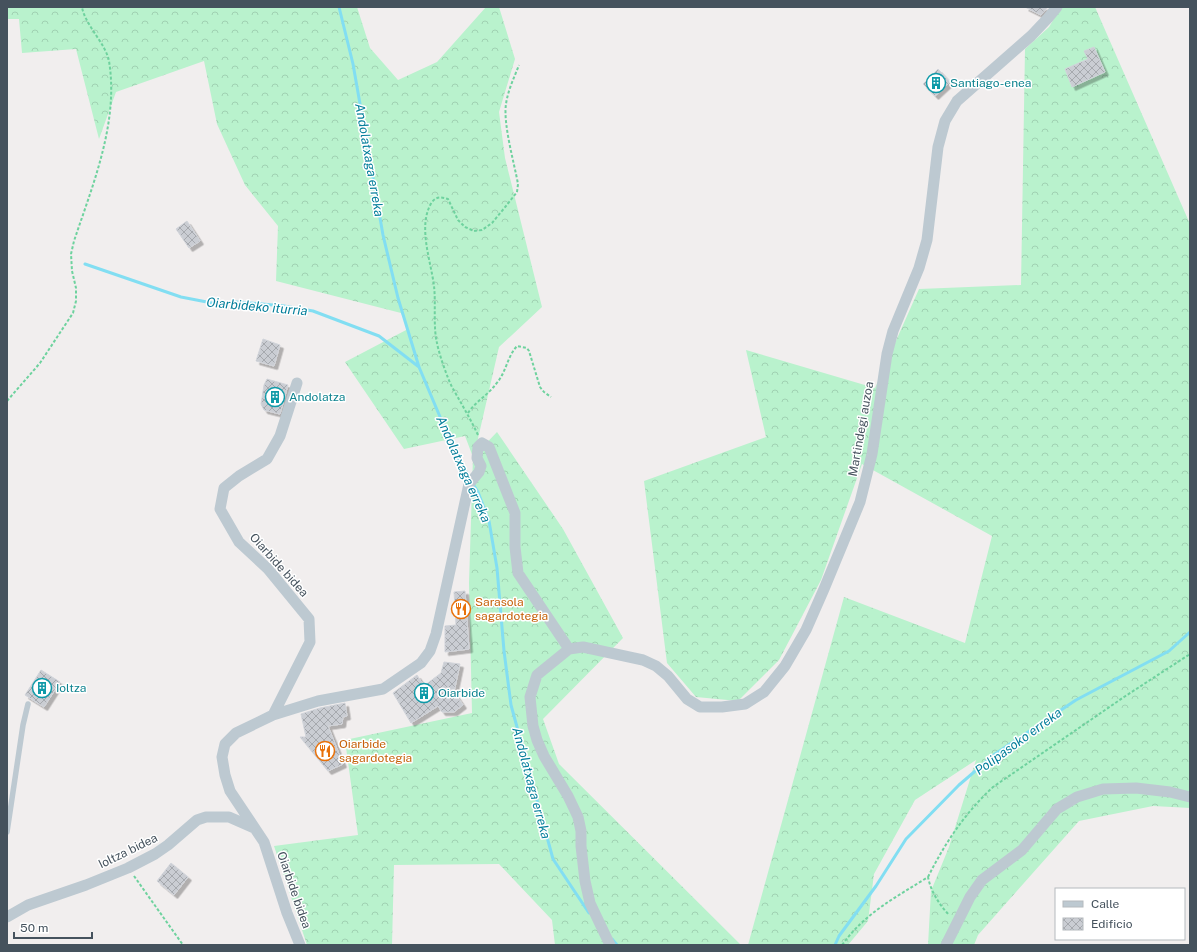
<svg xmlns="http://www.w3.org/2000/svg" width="1197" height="952" font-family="'Public Sans',sans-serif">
<defs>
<pattern id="forest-crowns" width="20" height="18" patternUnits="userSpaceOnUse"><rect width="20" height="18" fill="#b9f2cd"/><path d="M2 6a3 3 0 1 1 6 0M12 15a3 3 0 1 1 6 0" fill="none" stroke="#a0d1b2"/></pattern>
<pattern id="building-cross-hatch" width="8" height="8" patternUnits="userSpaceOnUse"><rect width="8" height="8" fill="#cacdd3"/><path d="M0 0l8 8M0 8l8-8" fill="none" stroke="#a6a9ae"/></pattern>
<filter id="shadow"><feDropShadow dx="3.5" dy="3.5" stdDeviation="0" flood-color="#0004"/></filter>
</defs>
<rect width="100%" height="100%" fill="#f1eeee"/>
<path fill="url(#forest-crowns)" d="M7,7H357L370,48L398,80L437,62L486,7H499L515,59L499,112L505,158L542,307L499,347L474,456L497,432L563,529L623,638L543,719L559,764L741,945H555L552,920L499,864L394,865L392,945H307L274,846L358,835L345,740L472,713L469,583L473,457L465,436L404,449L345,362L408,329L401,313L276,281L278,226L245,185L217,124L204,61L116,92L99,139L76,49L22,53L19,19H7Z
M1061,7H1095L1190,224V808L1153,806L1079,821L978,935L974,945H928L931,891L949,847L976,760L915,800L874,874L868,921L848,945H748L844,597L965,643L992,536L862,464L821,580L779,660L738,701L696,697L667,663L644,481L766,437L746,350L875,388L919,289L1021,285L1025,49L1049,27Z"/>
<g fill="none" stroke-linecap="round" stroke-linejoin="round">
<path stroke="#82def2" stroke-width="3" d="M339,7L353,64L383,235L398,298L419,367L454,450L470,479
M85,264L181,297L212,303L239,302L284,306L313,311L379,336L419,367
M473,484L478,492L489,521L497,568L504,651L511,705L553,859L589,913
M612,939L617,945
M835,945L839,936L876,886L906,839L959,785L995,754L1076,700L1169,651L1190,632"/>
</g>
<path fill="url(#building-cross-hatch)" stroke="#d1d4da" filter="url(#shadow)" d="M1025,7H1048L1041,15Z
M1094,47L1105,72L1072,87L1065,69L1088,59L1084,51Z
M938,69L950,82L935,96L923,84Z
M187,221L200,241L189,248L176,229Z
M263,339L280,345L274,366L256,361Z
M267,379L288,385L280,414L264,410L261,404L264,385Z
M465,591L469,649L445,652V626L456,625L454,592Z
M444,662L460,664L454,692L463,705L454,712H442L438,706L411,723L393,693L417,675L424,686L441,673Z
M41,670L60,682L44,707L25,695Z
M345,703L347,716L343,717L342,724L328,726L343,764L328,771L300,737H306L301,714L320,708Z
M171,863L188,877L174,895L157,881Z"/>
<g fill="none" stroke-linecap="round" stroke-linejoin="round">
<path stroke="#6ed29e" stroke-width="2" stroke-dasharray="3 2" stroke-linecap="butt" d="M7,401L40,363L73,313L76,301V288L72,271L71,254L74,241C93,184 119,122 109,61C106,44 85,25 82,7
M468,413C475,402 488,395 496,384C506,373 507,357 517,346L527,348L529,351L540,387L544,392L551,397
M478,435C470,418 461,403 452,387C447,377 439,354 437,343C433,327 436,303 434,286C431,261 417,225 432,202C437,196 441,197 448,199L458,220L465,227L474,231L482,230L492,223L506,206L517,192L518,184C514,162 503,124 506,104C508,90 514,78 519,65
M134,876L183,945
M928,877C945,843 965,813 993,787L1124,697L1190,654
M842,945C866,912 895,898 928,877C931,892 939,904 949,915"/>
<path stroke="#bdc9d1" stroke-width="5.5" d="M7,832L23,725L28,704"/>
<path stroke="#bdc9d1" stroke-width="11" d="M273,715L310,642L309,619L268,569L239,542L220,509L224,488L239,476L267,459L280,436L297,383
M7,917L28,905L86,885L128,868L155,854L168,845L197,820L206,817H229L254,828
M300,945L287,913L264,842L230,791L225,775L222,757L225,744L236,733L273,715L318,701L383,689L421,663L430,651L436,634L469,484L479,472L481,466L477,458L478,447L482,443L489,447L515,513V547L518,573L569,649
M610,945L590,903L585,881L581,846V831L578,817L568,796L544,756L537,740L533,726L530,697L537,675L569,649L583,647L643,660L656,666L668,676L687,699L700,707H722L745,704L764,692L785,666L806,630L824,589L860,502L872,454L887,354L893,331L919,268L927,240L938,147L945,121L957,101L1031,36L1048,18L1057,7
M946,945L970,897L982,880L1022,850L1057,809L1077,797L1103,789L1136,788L1170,792L1190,797"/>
</g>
<defs>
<g id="building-ring" transform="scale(1)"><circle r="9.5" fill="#fff" stroke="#0f9aa8" stroke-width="1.5"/><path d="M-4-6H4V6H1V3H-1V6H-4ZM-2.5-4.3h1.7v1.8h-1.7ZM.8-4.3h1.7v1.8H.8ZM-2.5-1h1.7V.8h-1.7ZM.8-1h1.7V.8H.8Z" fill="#0f9aa8"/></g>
<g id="restaurant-ring" transform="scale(1)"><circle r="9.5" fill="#fff" stroke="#e8710a" stroke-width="1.5"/><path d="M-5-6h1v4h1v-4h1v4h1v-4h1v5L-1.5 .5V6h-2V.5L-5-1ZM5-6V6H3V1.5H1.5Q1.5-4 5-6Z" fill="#e8710a"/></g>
</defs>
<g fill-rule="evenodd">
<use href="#building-ring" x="936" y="83"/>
<use href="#building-ring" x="275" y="397"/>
<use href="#restaurant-ring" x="461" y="609"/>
<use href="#building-ring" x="42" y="688"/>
<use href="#building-ring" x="424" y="693"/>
<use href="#restaurant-ring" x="325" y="751"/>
</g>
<g text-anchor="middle" stroke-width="3" stroke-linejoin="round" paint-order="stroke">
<g font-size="12" fill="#0d838f" stroke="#fff" text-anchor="start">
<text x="950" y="87">Santiago-enea</text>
<text x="289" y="401">Andolatza</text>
<text x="56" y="692">Ioltza</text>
<text x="438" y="697">Oiarbide</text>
</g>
<g font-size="12" fill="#45525d" stroke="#fff">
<text transform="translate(861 429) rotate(-80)" y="4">Martindegi auzoa</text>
<text transform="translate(279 565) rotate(48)" y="4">Oiarbide bidea</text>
<text transform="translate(128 851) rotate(-26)" y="4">Ioltza bidea</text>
<text transform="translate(294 890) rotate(71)" y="4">Oiarbide bidea</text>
</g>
<g font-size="12" fill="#c56008" stroke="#fff" text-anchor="start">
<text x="475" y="606">Sarasola<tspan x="475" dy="14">sagardotegia</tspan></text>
<text x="339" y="748">Oiarbide<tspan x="339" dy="14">sagardotegia</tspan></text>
</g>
<g font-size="13" font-style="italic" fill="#047f9b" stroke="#fff">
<text transform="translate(370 160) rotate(80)" y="5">Andolatxaga erreka</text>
<text transform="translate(257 306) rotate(5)" y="5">Oiarbideko iturria</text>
<text transform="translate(464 469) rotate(66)" y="5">Andolatxaga erreka</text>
<text transform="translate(1018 741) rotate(-36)" y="5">Polipasoko erreka</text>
<text transform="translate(532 783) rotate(75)" y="5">Andolatxaga erreka</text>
</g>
</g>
<rect width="1197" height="952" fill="none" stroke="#45525d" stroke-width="16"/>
<rect x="1055" y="888" width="130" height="52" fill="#ffffff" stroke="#b5babe"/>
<rect x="1063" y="901" width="20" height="6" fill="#bdc9d1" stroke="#b5babe"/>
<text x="1091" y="908" font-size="12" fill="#45525d">Calle</text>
<rect x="1063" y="918" width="20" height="12" fill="url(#building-cross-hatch)" stroke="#b5babe"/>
<text x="1091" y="928" font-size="12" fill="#45525d">Edificio</text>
<path d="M14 932v6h78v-6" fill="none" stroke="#45525d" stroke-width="2"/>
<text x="20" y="932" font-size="12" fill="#45525d" stroke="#ffffff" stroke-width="3" paint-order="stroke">50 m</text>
</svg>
